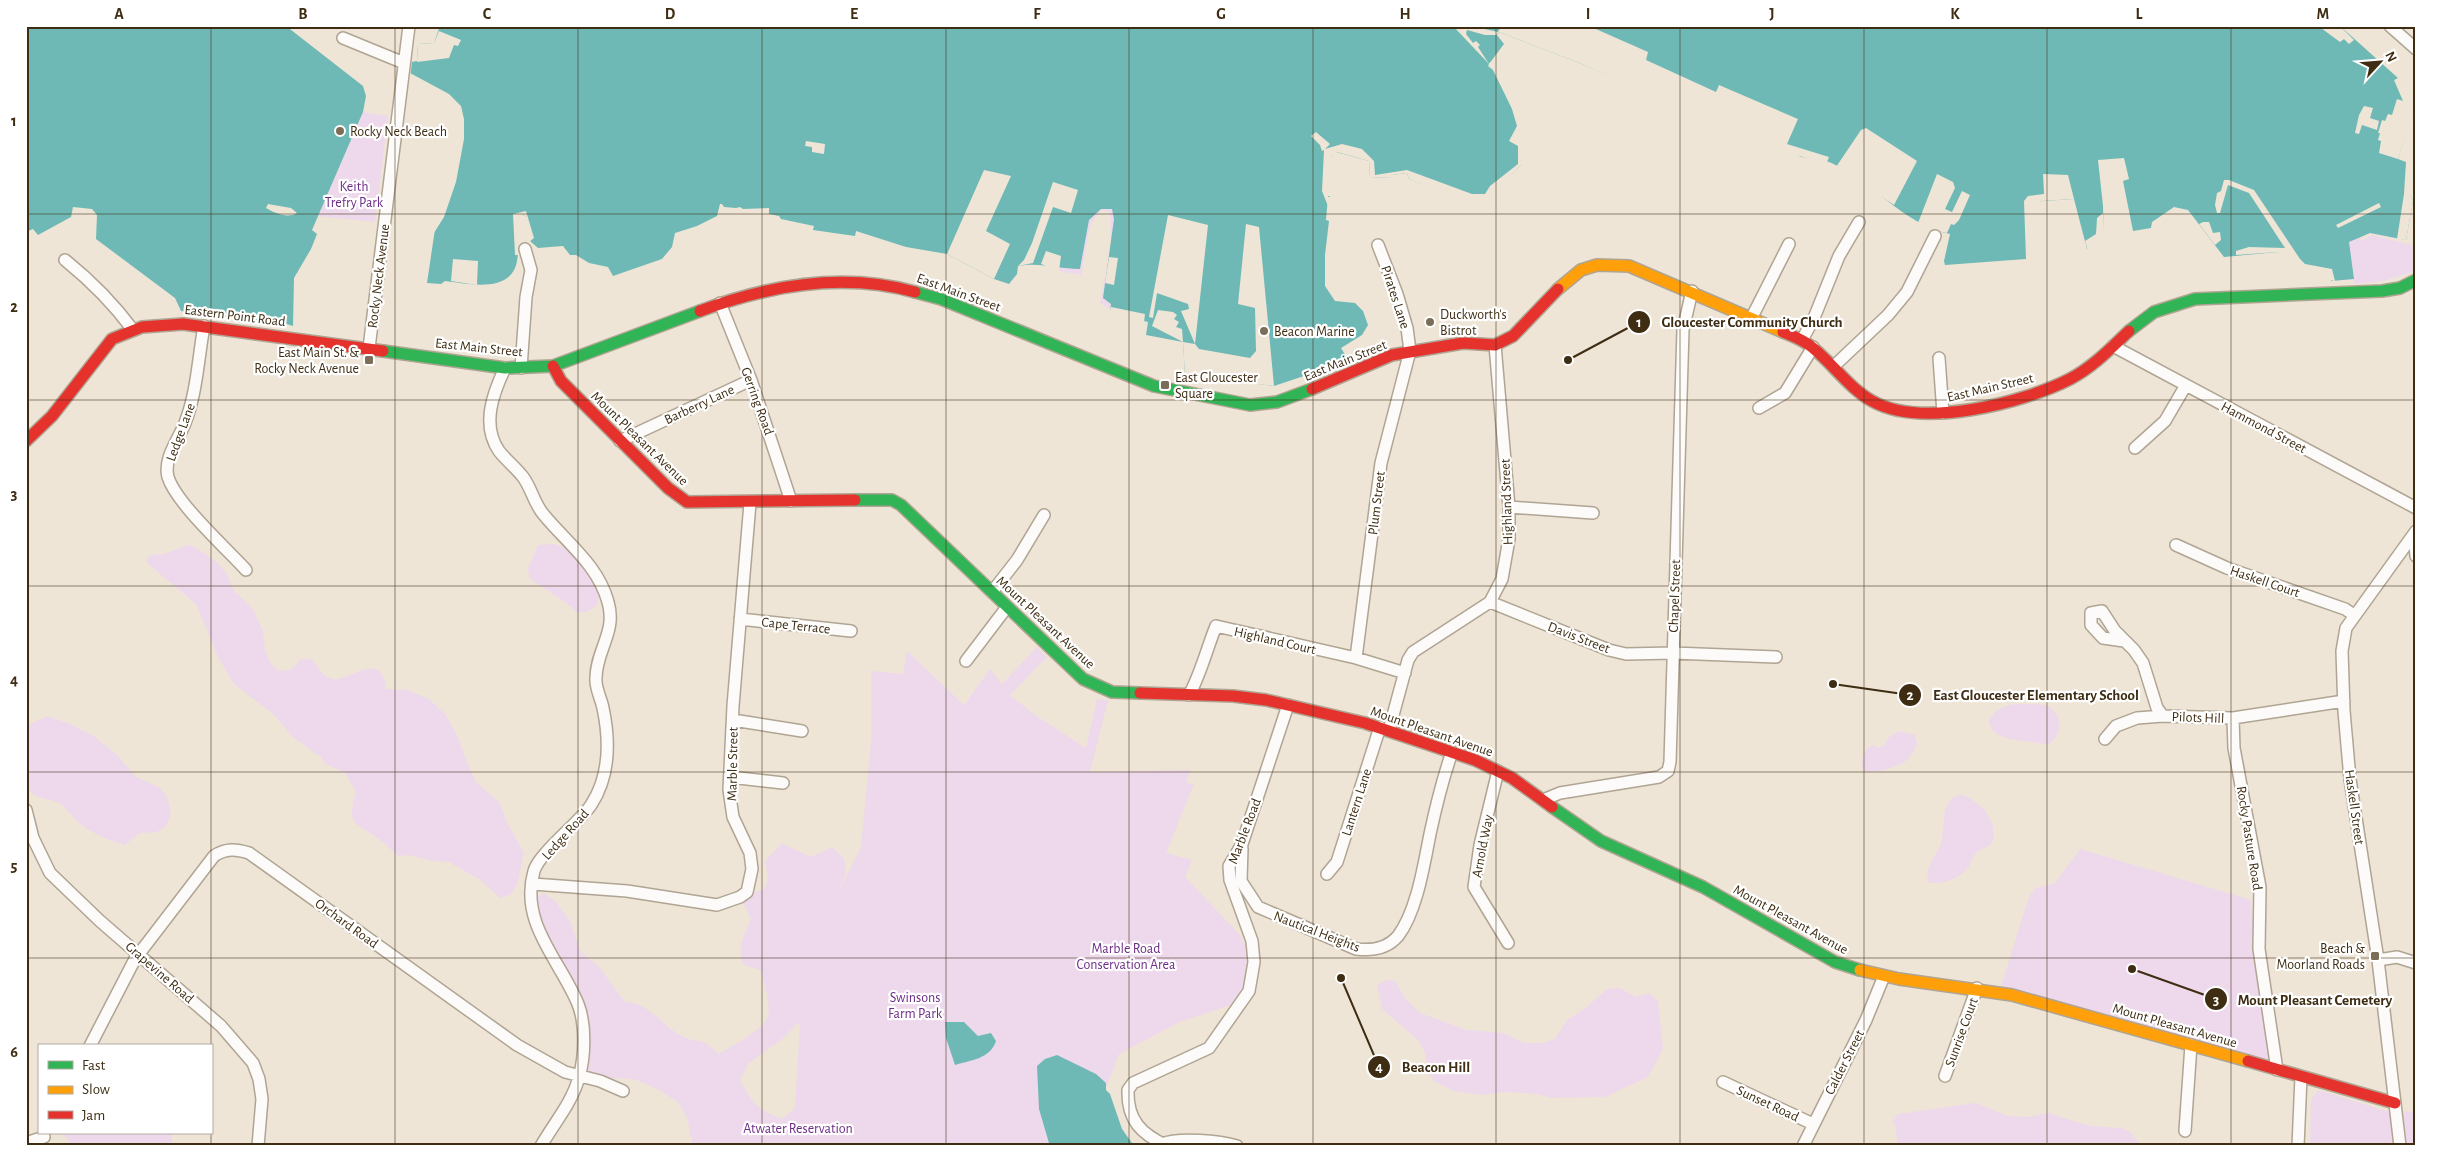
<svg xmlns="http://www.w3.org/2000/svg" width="2442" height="1172" font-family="'Alegreya Sans',sans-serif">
<rect width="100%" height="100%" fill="#eee5d7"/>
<path fill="#eed8ec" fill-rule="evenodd" d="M363,112L388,116L375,222L318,216Z
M1121,207L1111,307L1110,309L1100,303L1111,245L1110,212L1101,210L1092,222L1089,231L1081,275L1059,271L1061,257L1089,209Z
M2362,216L2397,239L2370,233L2360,237L2361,241L2372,235L2416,246V271L2383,281L2354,284L2353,279L2335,281L2338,228Z
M554,544L570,549L581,557L600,593L597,605L587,612H576L565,602L530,579L528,569L538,545Z
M188,545L195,547L218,563L228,576L233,590L252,608L263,631L265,650L269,661L276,669C286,673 294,670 299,660C321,654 314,675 333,679C349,682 382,648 386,689L407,690L429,699L445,714L457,735L468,765L476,782L500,803L507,823L524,853L517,885L510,895L500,898L479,879L449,862L434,861L409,855L398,856C391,850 385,843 377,838C353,821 347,825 356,792L345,773L326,764L321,757L294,738L272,713L234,684L219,659L196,604L147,563V558L150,555L164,554Z
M1037,647L1047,657L1010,695L1035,715L1086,748L1097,699L1108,700L1090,772L1190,770L1186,783L1194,784L1166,853L1192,860L1185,877L1241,936L1242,941L1247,945L1246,1000L1182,1021L1119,1054L1104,1093L1131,1146H693L687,1118L678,1102L657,1089L634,1079L586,1077L585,1014L539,925L536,897L544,893L555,901L569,919L581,952L600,968L625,1002C650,1003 660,1024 680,1035C688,1040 695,1040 703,1042C708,1044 714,1050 719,1054C731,1046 764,1030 768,1016C771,1003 764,984 761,970L744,965C736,949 744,935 751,919L744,904L746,897L765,888L768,878L765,861L782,843L811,857L832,847L844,858L846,873L838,893L861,847L871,741V671L903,674L907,651L964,705L990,669L1002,684ZM798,1023L800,1024L795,1108L782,1119C760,1112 750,1100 740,1080L749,1063L781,1040Z
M2019,704C2028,705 2039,703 2047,706C2064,714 2062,735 2048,745C2029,739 2007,744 1992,730L1989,721C1993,709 2008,704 2019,704Z
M47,716L70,724L92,735L116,754L136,777L159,787L167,796L171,813L167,825L157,832L139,833L125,845C107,839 89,833 76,820C71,815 67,809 62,805C48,795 36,804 26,784V726Z
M1899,731L1915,735L1917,744C1914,749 1912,756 1908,759C1900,767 1875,774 1864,771L1861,763L1867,748L1874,745L1879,748L1885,745L1888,738Z
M1961,795L1969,797L1986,811L1993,826L1994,840C1989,848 1984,847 1977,852C1974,854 1971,862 1969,866C1960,879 1944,884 1929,883C1923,870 1935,858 1940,846C1944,834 1943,814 1946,807C1950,800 1953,796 1961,795Z
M2080,849L2251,900L2255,950L2270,1061L2001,987L2029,896L2036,888L2055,883Z
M1387,980L1395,981L1405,998L1420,1013L1467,1030L1504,1033L1524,1043H1543L1555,1039L1567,1020L1587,1007L1607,989L1620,988L1636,997L1649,993L1658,1001L1663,1048L1654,1067L1646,1078L1605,1097L1551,1098L1537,1094L1504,1092L1482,1095L1453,1091L1434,1081L1428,1073L1425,1053L1418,1040L1382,1009L1377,985Z
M2318,1090L2386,1111L2416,1112V1146H2310L2311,1100Z
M1976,1103L2008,1116L2029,1117L2048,1113L2090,1126L2121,1128L2130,1132L2142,1146H1894L1897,1143L1896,1129L1893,1121L1898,1114Z
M62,1133H172V1146H72Z"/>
<path fill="#6eb9b5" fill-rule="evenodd" d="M26,26H286L363,86L366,96L363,112L312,230L317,234L311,249L294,278L293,326L264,317L262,322L181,311L175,298L96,239L97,215L92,209L73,207L71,217L38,235L33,229L26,232ZM268,204L291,208L297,213C287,219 275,213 266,208Z
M440,26H2340L2398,78L2415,105L2398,159L2406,162L2404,194H2410L2413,201L2406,240L2370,233L2349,242L2354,279L2331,281V270L2304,267L2300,259L2287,257L2278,252L2224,257L2188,210L2174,207L2152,222L2151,228L2133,231L2123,181L2129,179L2124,158L2098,160L2103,206L2104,244L2087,249L2074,199L2029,202L2032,260L1946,269L1944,261L1950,234C1900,224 1871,177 1824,160C1817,157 1808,158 1801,157L1582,64L1499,32L1497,35L1504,44L1489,64L1497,69L1519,126L1514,139L1520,145L1521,165L1487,197L1431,188L1409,179L1407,173L1392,175V177L1370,178L1369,161L1336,152L1331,157V196L1328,197L1326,220L1329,221L1325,255V286L1335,301L1355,303L1363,311L1368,325L1362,335L1341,348L1349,361L1274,386L1185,375L1183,342L1146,335L1148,322L1110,313L1111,304L1103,298L1114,219L1112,209H1101L1089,220L1080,269C1059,269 1040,262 1018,266L1017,274L1009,284L994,279L947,254L906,247L856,231L855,236L813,230L814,226L781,219L779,216L769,214V208L743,209L740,207L736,208L724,207L722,204H720L717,216L697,226L675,233L672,247L662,259L613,276L608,267L589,263L576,255H570L563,246L538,248L530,241L533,237L525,215L516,217C516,232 521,254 515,268C504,293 465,283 445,281L441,284L427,283L451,121L448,108L410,80L412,62L417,61L418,44L434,43Z
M945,1022H964L978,1036L991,1033L996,1041C990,1059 971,1060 955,1065L946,1038Z
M1057,1055L1096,1074L1106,1083V1090L1110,1094L1122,1129L1134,1146H1053L1049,1143L1039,1109L1037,1066L1045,1059Z"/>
<path fill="#eee5d7" d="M1453,26H1471L1498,32L1501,26H1589L1648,52L1646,60L1716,92L1719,85L1798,119L1787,144L1829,157L1827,162L1784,153L1582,64L1499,32L1496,35H1485L1467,30L1466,34L1473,43L1476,41L1480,45L1478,47L1489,64L1490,62L1498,67L1517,110L1521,125L1517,138L1522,143L1521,165L1485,200L1472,201L1444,194L1409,179L1407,173L1392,175V177L1370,178L1369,161L1337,152L1331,157V196H1328V206L1322,191L1324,150L1322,151L1320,145L1311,136L1316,132L1330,144L1325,149L1342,144L1362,149L1374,161L1375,175L1407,170L1472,194H1485L1490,186L1518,164V146L1509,141L1517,126L1512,109L1493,70L1488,66L1489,64Z
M2322,26H2340L2354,40L2349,44L2344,39L2340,42L2321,28Z
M439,31L461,40L458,46L454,45L449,58L417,62L418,44L434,43Z
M410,73L449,94L461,106L464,119V139L456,182L444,217L432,236H430L447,136L448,114L441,105L409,83Z
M2400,77L2414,99L2416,105L2398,159L2379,153L2381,141L2378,140L2380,133H2378L2382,120L2385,121L2388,114L2392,115L2397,99L2403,101L2394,80Z
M2364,106L2373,108L2370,118L2379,121L2377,130L2362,125L2359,134L2355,133L2359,115Z
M1866,128L1917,161L1894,205L1836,167L1861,130Z
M806,141L825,144L824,154L812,152V147L805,146Z
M984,170L1011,176L986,231L1010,244L994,279L947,254Z
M1937,174L1953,182L1955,188L1945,209L1952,212L1962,191L1970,195L1959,220L1954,225L1951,224L1947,233L1933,230L1918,223Z
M2043,174L2068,175L2074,199L2041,201L2032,204L2034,262L2028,267L1975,272H1946L1945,265L2026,259L2024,201L2028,196L2044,194Z
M2224,180H2229L2254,190L2300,259L2305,264L2332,269L2335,281L2329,280L2328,272L2302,269L2298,262L2288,260L2278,252L2236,255V251L2249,247L2285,248L2249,193L2228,185L2220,213H2217L2215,205L2217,193L2221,191Z
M1053,182L1078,190L1071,213L1053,207L1033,263L1018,266L1024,260L1032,243Z
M2404,194H2410L2413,201L2406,240L2397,239Z
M2379,203L2381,207L2338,228L2336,225Z
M526,211L534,238L529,242L531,237L525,215L518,217V255H515L513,214Z
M2103,213L2105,245L2088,251L2085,241L2096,234L2097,218Z
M1168,215L1208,225L1195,344L1199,349L1250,358L1256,351L1255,308L1238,304L1246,224L1259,227L1274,386L1185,375L1183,342L1152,326L1158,310L1173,312L1177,315L1174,319L1179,322L1176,327L1182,329L1183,342L1195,344L1181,311L1189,309L1188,304L1157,293L1153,318L1149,317Z
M2203,222H2209L2213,233L2220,232L2221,240L2215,245L2199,224Z
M1046,251L1061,256L1059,271L1041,264Z
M1109,257L1118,258L1114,285L1105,283Z
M453,259L478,261L477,285L451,281Z
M1111,307L1145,314L1144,322L1109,315Z"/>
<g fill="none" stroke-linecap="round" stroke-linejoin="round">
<g stroke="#b0a492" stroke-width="14">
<path id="street" d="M2390,26L2416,49
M343,38L404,63
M65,260C91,281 113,303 133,330
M720,303L751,380L791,501
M1752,317L1789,244
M204,326C198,359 197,392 185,423C179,439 163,458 168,477C176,503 226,548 246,570
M1802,340L1814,318L1839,256L1859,222
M2113,346L2416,508
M369,348L409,26
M1939,358L1943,413
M1834,366L1888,315L1907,292L1935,236
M505,368C493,393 481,425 499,451C506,460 516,468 523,477C532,489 534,504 544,515C567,543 598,565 608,602C617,632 596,650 596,678C595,688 601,698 603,708C610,741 610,776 591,805C580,822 539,853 534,871C519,923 560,960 578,1004C586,1024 585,1057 579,1077C572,1103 554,1123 541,1146
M521,368L526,297L531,270L525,249
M1759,408L1785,393L1813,347
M620,441L751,380
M2135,448L2165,421L2186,385
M1509,507L1593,513
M2414,534L2416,556
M2176,545L2227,568L2345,609L2354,615
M992,592L1017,560L1044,515
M1490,602L1609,650L1626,654L1673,653L1776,657
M740,619L851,631
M2124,641L2103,638L2091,625V613L2102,611L2115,631L2134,650L2143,663L2157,708L2163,716
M1356,658L1381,463L1410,351L1407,328L1397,294L1378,245
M966,661L1007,607
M1189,695C1200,676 1207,648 1216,626L1356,658L1405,673
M2233,718L2234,748L2260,887L2259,949L2277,1070
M733,720L802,731
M1389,730L1408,660L1413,652L1490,602L1502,579L1509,539V507L1495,345
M2105,739L2116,726L2137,718L2163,716L2233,718L2344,701
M1498,771L1480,845L1474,887L1508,943
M730,777L783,783
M1543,800L1560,793L1659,777L1668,771L1670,762L1683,330L1692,291
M26,810L33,838L50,873L100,921L221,1026L253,1063L259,1079L262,1099L258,1146
M1242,848L1241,881L1258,907L1356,949C1372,951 1387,949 1398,936C1417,911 1424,864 1430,834C1436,806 1443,778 1452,752
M1327,874L1337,862L1380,727
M533,884L627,891L717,905L740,897L747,892L752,869L750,853L733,817L729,790L733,706L750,503
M2378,960L2397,957L2416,963
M90,1046L135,959L214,856C226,848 236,849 249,853L517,1045L565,1072L600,1081L623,1091
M1945,1076L1977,988
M1723,1082L1813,1124
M2185,1131L2191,1045
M26,1143L44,1137
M1162,1144C1179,1137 1220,1141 1237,1146
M1167,1146C1141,1134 1127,1120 1128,1090L1133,1083L1209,1048L1249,991L1254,962L1252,941L1230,880L1229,866L1242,844L1288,705
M1803,1146L1866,1020L1884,976
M2298,1146L2301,1077
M2400,1146L2378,960L2350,779L2344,711L2342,651L2346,628L2416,531"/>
</g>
<g stroke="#b0a492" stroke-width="14">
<path id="fast" d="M915,292L941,299L1154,386L1250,405L1277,402L1312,389
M2129,331L2154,312L2195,299L2382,291L2400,288L2416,280
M383,351L505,368L553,366L700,311
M855,500H892L901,505L1083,679L1112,692L1140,693
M1552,807L1601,841L1703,887L1835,962L1860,970"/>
</g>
<g stroke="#b0a492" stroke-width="14">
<path id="slow" d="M1558,289L1581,270L1597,265L1629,266L1783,332
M1860,970L1899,979L2012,995L2248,1061"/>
</g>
<g stroke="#b0a492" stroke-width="14">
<path id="jam" d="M700,311C769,285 843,272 915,292
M1783,332C1793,336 1804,340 1813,348C1833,364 1849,388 1872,401C1922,429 2023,403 2070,379C2093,367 2111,348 2129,331
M553,366L561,381L668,488L687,502L855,500
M1312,389L1392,355L1463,343L1495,345L1513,336L1558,289
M26,441L52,416L112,339L142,327L183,324L383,351
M1140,693L1233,696L1266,700L1365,723L1475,760L1512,778L1552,807
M2248,1061L2395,1103"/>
</g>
<use href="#street" stroke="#fcfbf9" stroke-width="11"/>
<use href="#fast" stroke="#30b455" stroke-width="11"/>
<use href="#slow" stroke="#ff9f0a" stroke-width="11"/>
<use href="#jam" stroke="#e5322d" stroke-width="11"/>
</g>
<path fill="none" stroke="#3e2d13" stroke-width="1" stroke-opacity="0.55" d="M211,26V1046M395,26V1146M578,26V1146M762,26V1146M946,26V1146M1129,26V1146M1313,26V1146M1496,26V1146M1680,26V1146M1864,26V1146M2047,26V1146M2231,26V1146M26,214H2416M26,400H2416M26,586H2416M26,772H2416M26,958H2416M211,1133V1146"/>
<g fill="#7c6d58" stroke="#fff" stroke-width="2">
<circle cx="340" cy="131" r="5"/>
<circle cx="1430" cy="322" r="5"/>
<circle cx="1264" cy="331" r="5"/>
<rect x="364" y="355" width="10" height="10" rx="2.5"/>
<rect x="1160" y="380" width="10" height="10" rx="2.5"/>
<rect x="2370" y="951" width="10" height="10" rx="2.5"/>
</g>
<g text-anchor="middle" stroke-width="4.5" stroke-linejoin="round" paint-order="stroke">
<g font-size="14" fill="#3e2d13" stroke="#fff" text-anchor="start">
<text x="350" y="136">Rocky Neck Beach</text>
<text x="1440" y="319">Duckworth's<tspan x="1440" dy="16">Bistrot</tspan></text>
<text x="1274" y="336">Beacon Marine</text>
<text x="359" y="357" text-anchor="end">East Main St. &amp;<tspan x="359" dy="16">Rocky Neck Avenue</tspan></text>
<text x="1175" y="382">East Gloucester<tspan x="1175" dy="16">Square</tspan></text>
<text x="2365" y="953" text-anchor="end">Beach &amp;<tspan x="2365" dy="16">Moorland Roads</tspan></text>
</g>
<g font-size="14" fill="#6d2c86" stroke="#fff">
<text x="354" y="191">Keith<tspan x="354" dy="16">Trefry Park</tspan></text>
<text x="1126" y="953">Marble Road<tspan x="1126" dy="16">Conservation Area</tspan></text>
<text x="915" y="1002">Swinsons<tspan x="915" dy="16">Farm Park</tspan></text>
<text x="798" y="1133">Atwater Reservation</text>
</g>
<g font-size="14" fill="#3e2d13" stroke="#fff">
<text transform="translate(378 276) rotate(-83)" y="5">Rocky Neck Avenue</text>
<text transform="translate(959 292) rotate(20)" y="5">East Main Street</text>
<text transform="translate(1396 297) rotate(72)" y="5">Pirates Lane</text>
<text transform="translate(235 315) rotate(7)" y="5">Eastern Point Road</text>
<text transform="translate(479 347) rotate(6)" y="5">East Main Street</text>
<text transform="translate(1345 360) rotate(-22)" y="5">East Main Street</text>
<text transform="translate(1990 387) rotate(-13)" y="5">East Main Street</text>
<text transform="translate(758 401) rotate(70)" y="5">Gerring Road</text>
<text transform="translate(699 404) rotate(-25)" y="5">Barberry Lane</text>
<text transform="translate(2264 427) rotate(28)" y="5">Hammond Street</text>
<text transform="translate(180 432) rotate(-70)" y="5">Ledge Lane</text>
<text transform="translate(640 438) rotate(44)" y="5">Mount Pleasant Avenue</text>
<text transform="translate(1506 502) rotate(-92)" y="5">Highland Street</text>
<text transform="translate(1376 503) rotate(-83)" y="5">Plum Street</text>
<text transform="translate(2265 581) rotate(19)" y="5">Haskell Court</text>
<text transform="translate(1674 596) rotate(-88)" y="5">Chapel Street</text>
<text transform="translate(1046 622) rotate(43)" y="5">Mount Pleasant Avenue</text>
<text transform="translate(796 625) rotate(6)" y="5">Cape Terrace</text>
<text transform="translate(1579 637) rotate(21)" y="5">Davis Street</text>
<text transform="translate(1275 640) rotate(13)" y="5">Highland Court</text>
<text transform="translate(2198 717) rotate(2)" y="5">Pilots Hill</text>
<text transform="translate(1432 731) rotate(19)" y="5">Mount Pleasant Avenue</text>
<text transform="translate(732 764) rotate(-89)" y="5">Marble Street</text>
<text transform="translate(1356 802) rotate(-72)" y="5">Lantern Lane</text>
<text transform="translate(2355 807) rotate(82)" y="5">Haskell Street</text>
<text transform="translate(1244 831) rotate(-69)" y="5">Marble Road</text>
<text transform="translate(565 834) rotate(-48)" y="5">Ledge Road</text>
<text transform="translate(2250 838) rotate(81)" y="5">Rocky Pasture Road</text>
<text transform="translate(1482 846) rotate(-79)" y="5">Arnold Way</text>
<text transform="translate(1791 919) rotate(29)" y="5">Mount Pleasant Avenue</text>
<text transform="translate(347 923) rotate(36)" y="5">Orchard Road</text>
<text transform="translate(1317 931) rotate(21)" y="5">Nautical Heights</text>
<text transform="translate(160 972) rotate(41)" y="5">Grapevine Road</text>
<text transform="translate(2175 1025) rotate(16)" y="5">Mount Pleasant Avenue</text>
<text transform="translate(1961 1032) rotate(-70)" y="5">Sunrise Court</text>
<text transform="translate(1844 1062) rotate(-63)" y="5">Calder Street</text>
<text transform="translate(1768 1103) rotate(25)" y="5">Sunset Road</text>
</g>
</g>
<path fill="none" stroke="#3e2d13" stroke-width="2" d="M1568 360L1639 322M1833 684L1910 695M2132 969L2216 999M1341 978L1379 1067"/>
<g fill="#3e2d13" stroke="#fff" stroke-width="2">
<circle cx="1568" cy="360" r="5"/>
<circle cx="1833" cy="684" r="5"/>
<circle cx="2132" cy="969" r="5"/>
<circle cx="1341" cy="978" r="5"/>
<circle cx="1639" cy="322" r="12"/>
<circle cx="1910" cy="695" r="12"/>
<circle cx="2216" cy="999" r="12"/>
<circle cx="1379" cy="1067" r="12"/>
</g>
<g font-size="15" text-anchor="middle" font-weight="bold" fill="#fff">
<text x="1639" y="327">1</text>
<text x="1910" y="700">2</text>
<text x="2216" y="1005">3</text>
<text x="1379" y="1072">4</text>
</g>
<g font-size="15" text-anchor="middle" font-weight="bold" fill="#3e2d13" stroke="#fff" stroke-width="4.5" stroke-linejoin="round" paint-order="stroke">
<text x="1752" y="327">Gloucester Community Church</text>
<text x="2036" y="700">East Gloucester Elementary School</text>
<text x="2315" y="1005">Mount Pleasant Cemetery</text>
<text x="1436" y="1072">Beacon Hill</text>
</g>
<rect width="2442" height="1172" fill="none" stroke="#ffffff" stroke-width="55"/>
<rect x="38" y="1044" width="175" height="90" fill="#ffffff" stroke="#b2aba1"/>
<rect x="48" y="1061" width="25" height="8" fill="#30b455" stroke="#b2aba1"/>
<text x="82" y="1070" font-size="15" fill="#3e2d13">Fast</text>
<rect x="48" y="1086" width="25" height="8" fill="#ff9f0a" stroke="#b2aba1"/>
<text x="82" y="1094" font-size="15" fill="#3e2d13">Slow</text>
<rect x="48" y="1111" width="25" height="8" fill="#e5322d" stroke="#b2aba1"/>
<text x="82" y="1120" font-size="15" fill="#3e2d13">Jam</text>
<g transform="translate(2380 62) rotate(64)" stroke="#ffffff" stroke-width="4" paint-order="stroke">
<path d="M0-4L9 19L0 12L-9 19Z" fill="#3e2d13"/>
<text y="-8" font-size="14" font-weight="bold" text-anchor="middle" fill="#3e2d13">N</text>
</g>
<rect x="28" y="28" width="2386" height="1116" fill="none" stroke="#3e2d13" stroke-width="2"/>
<g font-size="16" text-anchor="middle" font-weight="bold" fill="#3e2d13">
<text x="119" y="19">A</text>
<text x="303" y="19">B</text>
<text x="487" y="19">C</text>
<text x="670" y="19">D</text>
<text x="854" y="19">E</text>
<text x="1037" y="19">F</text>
<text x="1221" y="19">G</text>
<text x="1405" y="19">H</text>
<text x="1588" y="19">I</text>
<text x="1772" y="19">J</text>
<text x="1955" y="19">K</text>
<text x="2139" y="19">L</text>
<text x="2323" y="19">M</text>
<text x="14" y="126">1</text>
<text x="14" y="312">2</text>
<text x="14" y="499">3</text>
<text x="14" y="685">4</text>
<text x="14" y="871">5</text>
<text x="14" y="1057">6</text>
</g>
</svg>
